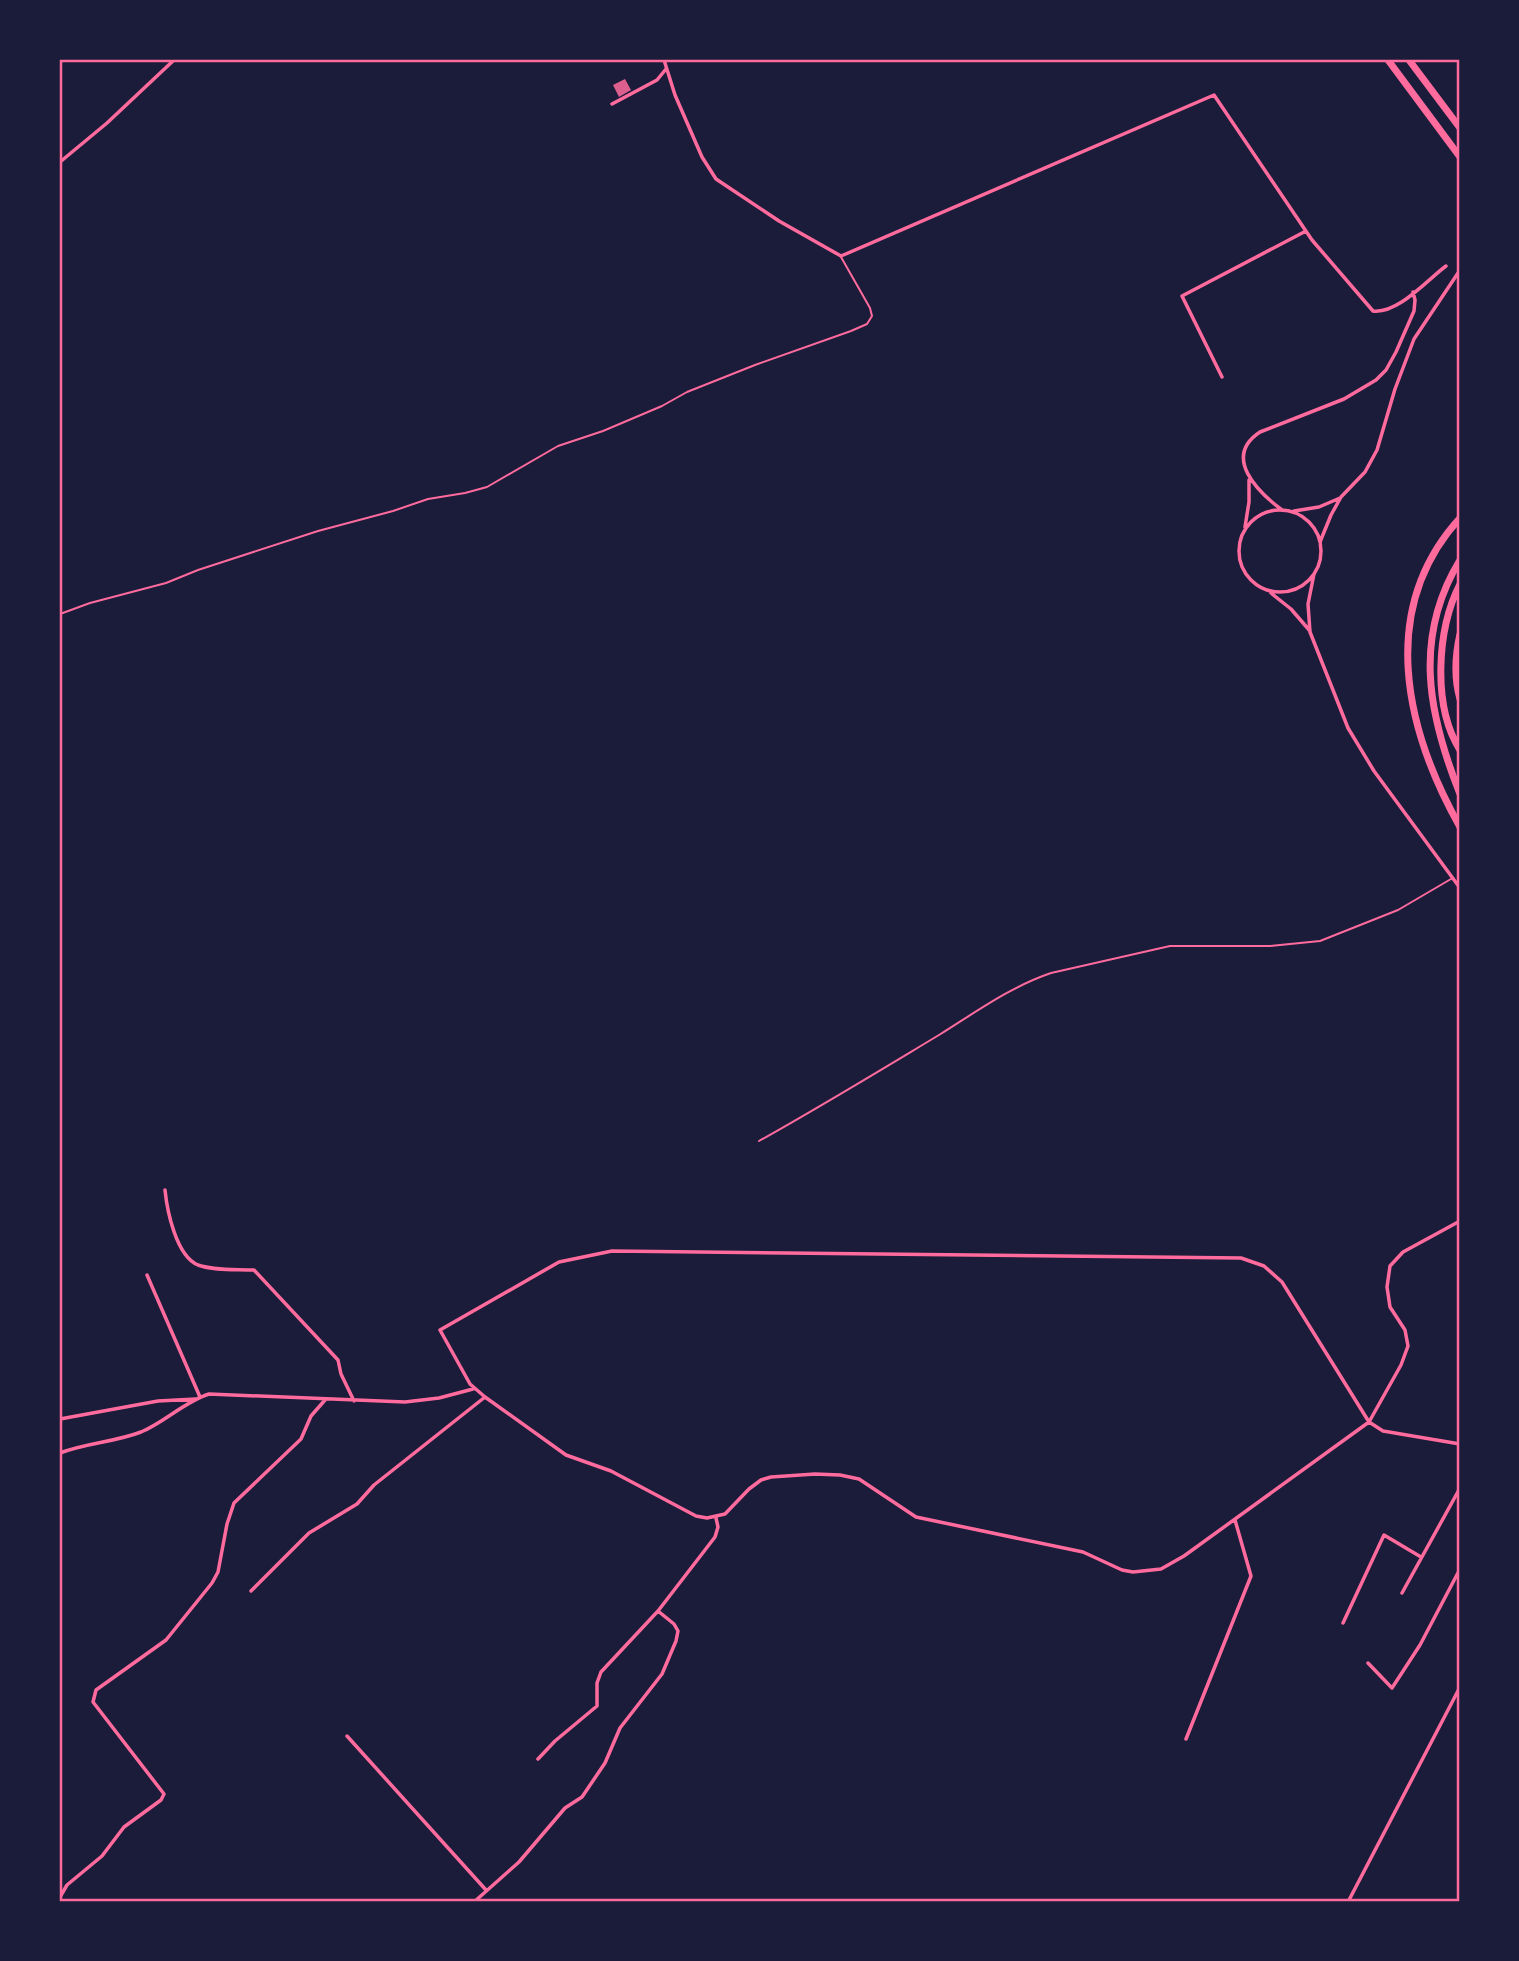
<svg xmlns="http://www.w3.org/2000/svg" width="1519" height="1961" font-family="'Golos Text',sans-serif">
<rect width="100%" height="100%" fill="#1b1b3a"/>
<path fill="#dd5f8e" d="M625,79L631,90L619,97L613,85Z"/>
<g fill="none" stroke-linecap="round" stroke-linejoin="round">
<path stroke="#ff6b9d" stroke-width="2" d="M60,614L90,603L166,583L198,570L318,531L393,511L428,499L465,493L487,487L558,446L603,431L662,406L687,392L755,365L851,331L867,324L872,316L870,308L841,257
M759,1141C820,1107 879,1071 939,1035C976,1012 1010,987 1051,973L1170,946H1270L1320,941L1398,910L1451,879"/>
<path stroke="#ff6b9d" stroke-width="3.5" d="M664,60L675,95L702,157L716,179L779,221L841,256L1214,95L1312,240L1373,311C1398,314 1427,280 1446,266
M612,104L657,80L666,69
M60,162L107,123L174,60
M1222,377L1182,296L1306,231
M1239 551a41 41 0 1 1 82 0a41 41 0 1 1-82 0Z
M1282,510C1258,492 1222,457 1260,432L1344,399L1376,380L1386,370L1396,352L1414,311L1415,300L1413,292
M1294,511L1319,507L1340,498
M1245,527L1249,502V480
M1320,542L1331,515L1341,497L1365,472L1377,450L1395,389L1414,339L1460,270
M1314,574L1308,604L1310,632L1348,728L1374,771L1460,888
M1271,593L1291,609L1310,631
M165,1190C167,1210 176,1256 198,1265C214,1271 237,1269 254,1270L338,1360L341,1374L354,1401
M1460,1221L1403,1252L1390,1266L1387,1287L1390,1307L1405,1330L1408,1346L1401,1365L1369,1422L1184,1556L1161,1569L1133,1572L1122,1570L1083,1552L916,1517L859,1479L840,1475L815,1474L771,1477L761,1480L749,1489L725,1514L707,1518L696,1516L611,1471L566,1455L485,1397L470,1384L440,1330L559,1262L612,1251L1241,1258L1264,1266L1282,1282L1369,1422L1383,1431L1460,1444
M147,1275L200,1397
M60,1419L158,1401L196,1399
M60,1453C86,1443 115,1442 141,1432C165,1422 184,1402 209,1394L405,1402L439,1398L473,1389
M251,1591L309,1533L357,1504L374,1485L485,1397
M1402,1593L1460,1488
M1343,1623L1384,1535L1421,1557
M1368,1663L1392,1688L1420,1645L1460,1569
M347,1736L486,1890
M1186,1739L1251,1576L1235,1520
M538,1759L555,1741L597,1706V1683L601,1672L658,1611L715,1537L718,1527L716,1518
M60,1897L67,1885L102,1856L124,1827L161,1800L164,1794L93,1702L96,1690L166,1640L212,1583L218,1572L227,1524L234,1503L301,1439L311,1416L325,1400
M474,1902L519,1862L565,1808L582,1797L605,1763L620,1728L662,1674L676,1641L678,1631L674,1624L658,1611
M1348,1902L1460,1687"/>
<path stroke="#ff6b9d" stroke-width="7" d="M1388,60L1460,157
M1409,60L1460,128
M1460,518C1377,609 1405,729 1460,827
M1460,560C1413,637 1428,714 1460,794
M1460,584C1437,629 1432,706 1460,750
M1460,634C1455,656 1454,678 1460,699"/>
</g>
<rect width="1519" height="1961" fill="none" stroke="#1b1b3a" stroke-width="122"/>
<rect x="61" y="61" width="1397" height="1839" fill="none" stroke="#ff6b9d" stroke-width="2.5"/>
</svg>
